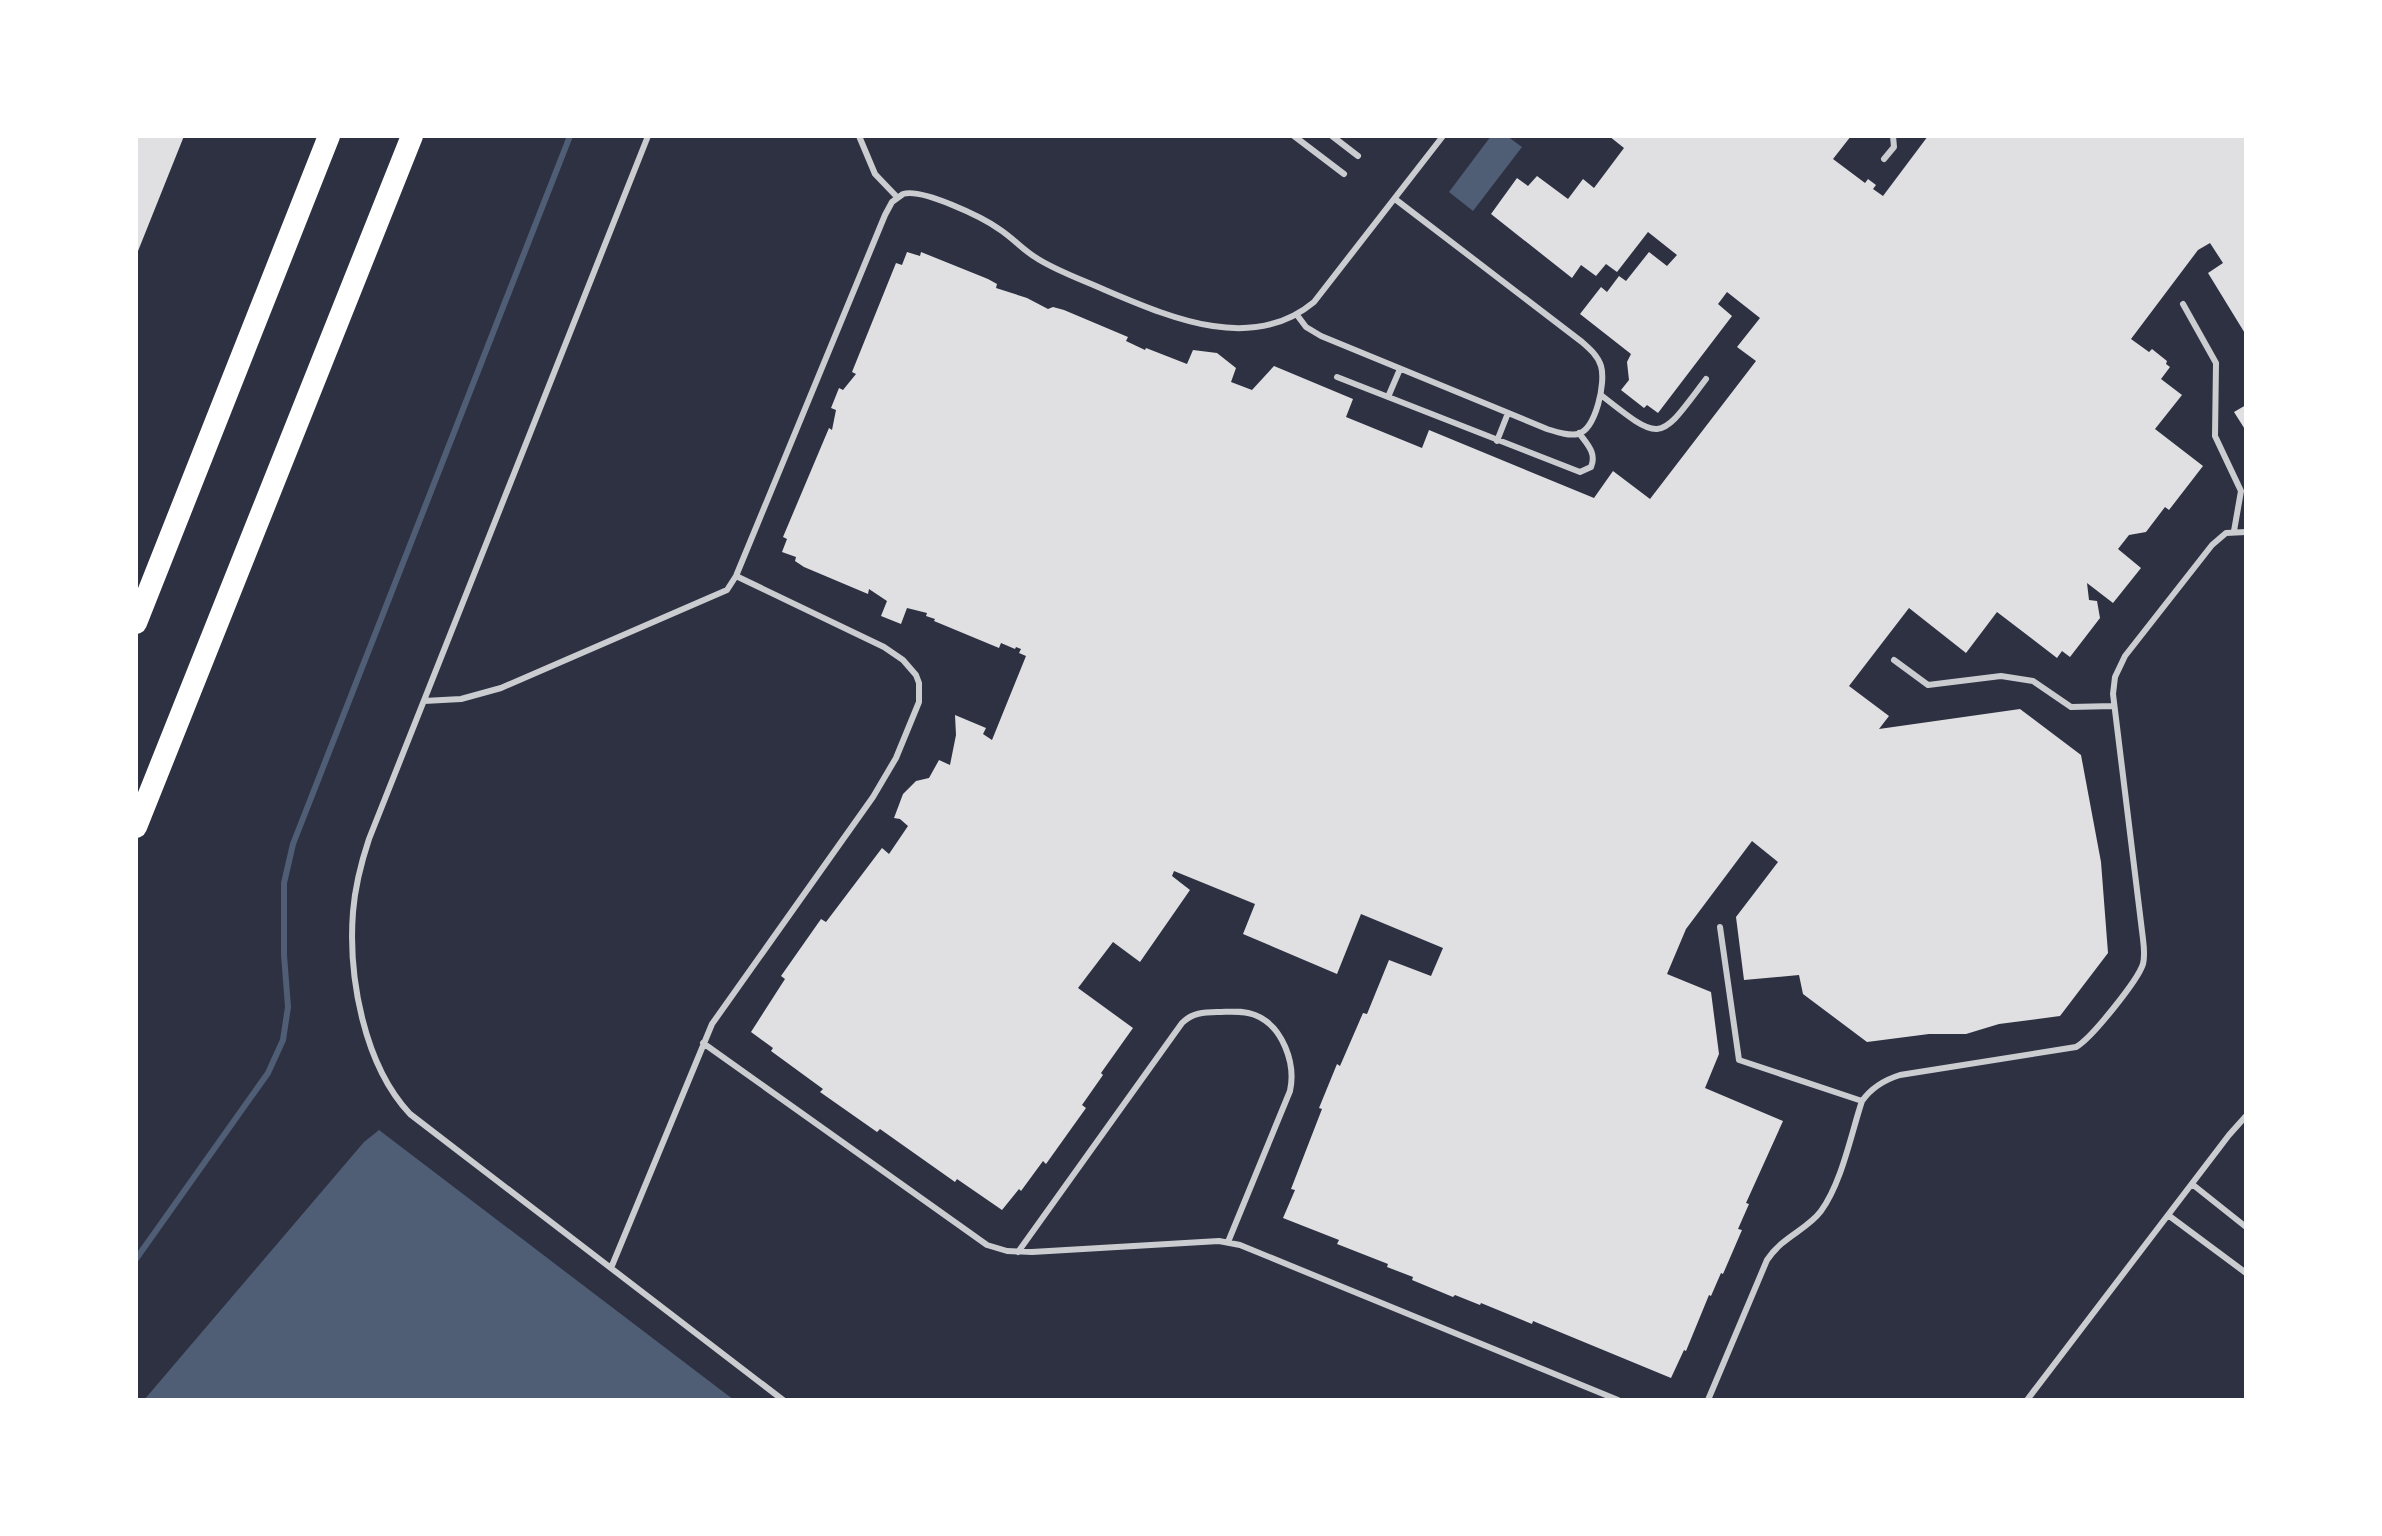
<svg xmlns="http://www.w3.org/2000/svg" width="2382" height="1536" font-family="Overpass,sans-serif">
<rect width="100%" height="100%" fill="#2d3142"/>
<path fill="#4f5d75" d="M1491,136H1507L1522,147L1473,211L1449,192Z
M379,1130L734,1400H144L364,1142Z"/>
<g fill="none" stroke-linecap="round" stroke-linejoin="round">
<path stroke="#4f5d75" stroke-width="6" d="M136,1259L268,1073L283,1040L288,1007L284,955V883L293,844L570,136"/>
</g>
<path fill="#e0e0e3" d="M136,136H184L136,256Z
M1609,136H1851L1833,159L1865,183L1868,179L1876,185L1873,189L1883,196L1928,136H2246V335L2208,273L2223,263L2210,243L2198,250L2131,339L2149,352L2152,349L2167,361L2166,364L2170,367L2161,379L2182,395L2155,429L2203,466L2169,510L2165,507L2146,532L2129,535L2118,549L2141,568L2113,603L2087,583L2089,600L2097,601L2100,618L2070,657L2062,651L2057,658L1997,612L1966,653L1909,608L1849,686L1889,716L1879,729L2020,709L2081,755L2101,862L2108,953L2060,1016L1999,1024L1966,1034H1929L1867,1042L1803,994L1799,975L1744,980L1736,917L1778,862L1752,841L1686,929L1667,974L1711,992L1719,1054L1705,1088L1783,1121L1746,1203L1749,1204L1738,1229L1742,1230L1723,1274L1721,1273L1711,1296L1709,1295L1686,1351L1684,1350L1671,1378L1533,1321L1532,1324L1481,1303L1480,1305L1455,1295L1453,1297L1412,1280L1413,1277L1387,1267L1388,1264L1337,1244L1339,1240L1283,1218L1295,1190L1291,1189L1322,1109L1319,1108L1337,1064L1340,1066L1363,1013L1367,1014L1389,960L1431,976L1443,948L1361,914L1337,974L1243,934L1255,904L1174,871L1172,876L1190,890L1140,962L1113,942L1078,988L1133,1028L1101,1073L1103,1075L1082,1105L1086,1108L1046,1164L1043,1161L1021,1191L1019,1189L1002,1210L957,1179L955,1182L880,1129L877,1132L820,1092L823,1089L771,1051L773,1048L751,1032L785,979L781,976L821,919L826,922L882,848L889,854L908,826L900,819L894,818L903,794L916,781L929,778L939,760L950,765L956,735L955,715L986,728L983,734L992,740L1026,656L1019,653L1021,649L1016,647L1015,649L1001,643L999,648L934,621L935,619L926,616L927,613L907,608L901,624L881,616L887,601L869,589L868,594L804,567L795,561L796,557L782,552L787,539L783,537L829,428L832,430L836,410L831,408L839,388L843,390L856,374L852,372L896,263L902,265L907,252L920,256L921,252L988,279L997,284L996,288L1027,298L1048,309L1053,307L1064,310L1128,337L1126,341L1145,350L1146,348L1187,364L1193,350L1217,353L1236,368L1231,382L1252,390L1274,366L1353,399L1346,417L1422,448L1429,430L1594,498L1613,471L1650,499L1756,361L1737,347L1760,318L1727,292L1718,304L1732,316L1658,413L1647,405L1644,408L1621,390L1629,380L1627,362L1631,354L1580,314L1601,287L1607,292L1619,276L1626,281L1649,252L1667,266L1677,255L1648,232L1617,272L1606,264L1596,276L1581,265L1572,278L1491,214L1517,178L1528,186L1537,176L1568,199L1583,179L1594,188L1624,148Z
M2246,405V431L2234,412Z"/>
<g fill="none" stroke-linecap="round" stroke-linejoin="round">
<path stroke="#caccd0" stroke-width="6" d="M648,136L369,839C361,863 355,887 353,912C348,977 364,1065 410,1114L783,1400
M859,136L875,174L897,197
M1294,136L1344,174
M1332,136L1358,156
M1884,159L1894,147L1893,136
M2183,304L2216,363L2215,436L2241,491L2234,531
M1297,315L1306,327L1321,336L1547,429C1557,432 1568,436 1578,434C1596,429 1606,382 1601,366C1598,356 1590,349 1582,342L1395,199
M1337,377L1580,472L1591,467C1597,453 1587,444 1579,433
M1601,395C1663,444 1659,441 1706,379
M1388,397L1400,369
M1497,441L1508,413
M1894,660L1928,685L2001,676L2033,681L2071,707L2114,706
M424,701L461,699L501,688L727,590L736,576L885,215L892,202L903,194C922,188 982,217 999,229C1013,238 1024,251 1038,259C1059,272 1083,280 1105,290C1169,317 1252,354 1314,302L1443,136
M1720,927L1739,1060L1862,1101
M703,1043L987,1245L1007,1251L1032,1252L1219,1241L1240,1245L1618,1400
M2192,1184L2246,1227
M2168,1215L2246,1273
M1018,1252L1182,1023C1192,1013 1204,1012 1217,1012C1230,1012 1243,1010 1255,1015C1283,1026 1296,1064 1290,1091L1228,1242
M611,1268L712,1024L873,797L896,758L919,702V683L916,675L903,660L884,647L736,576
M1708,1400L1767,1260C1783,1236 1807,1230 1821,1211C1842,1182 1851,1134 1862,1101C1872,1087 1884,1080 1900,1075L2076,1047C2091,1039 2138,980 2143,964C2145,956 2144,947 2143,939L2113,694L2115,677L2125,656L2212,545L2226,533L2246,532
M2027,1400L2229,1135L2246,1116"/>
<path stroke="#fff" stroke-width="22" d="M136,623L329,136
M136,827L412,136"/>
</g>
<rect width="2382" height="1536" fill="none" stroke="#ffffff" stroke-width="276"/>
</svg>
